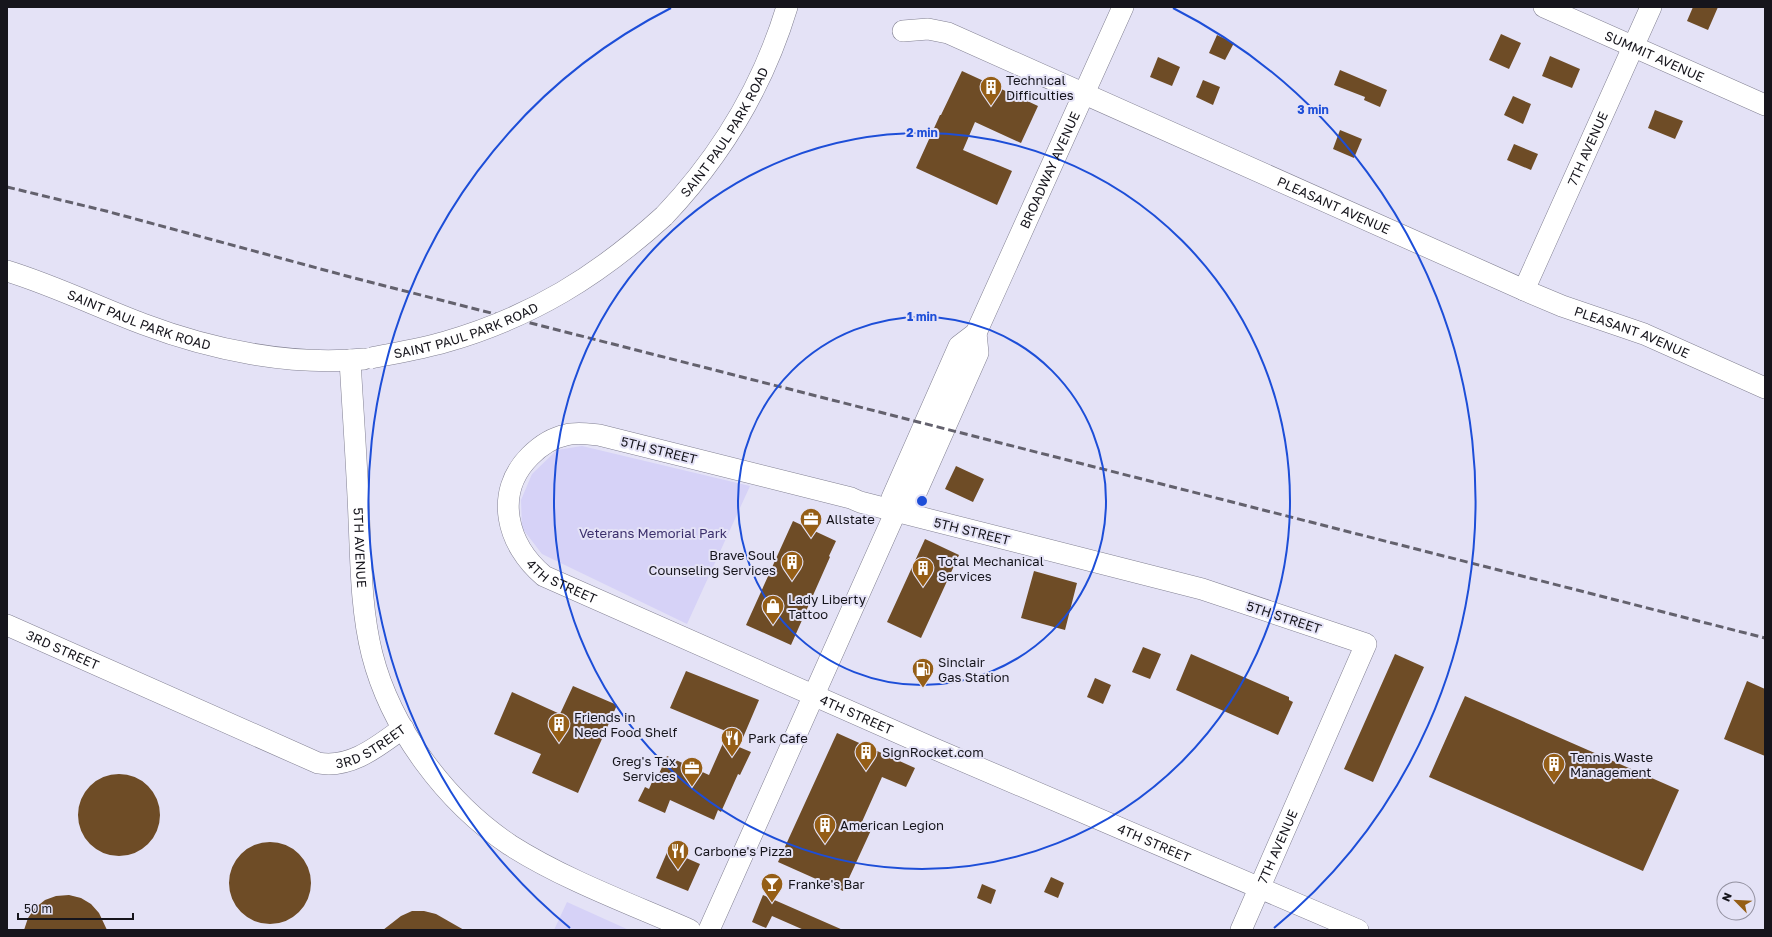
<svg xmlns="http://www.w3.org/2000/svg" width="1772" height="937" font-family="'Golos Text',sans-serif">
<rect width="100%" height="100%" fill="#e4e2f6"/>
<path fill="#d6d2f7" d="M582,446L750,486L687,624L542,554L522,528L521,500L532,474L557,450Z
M567,902L629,930H554Z"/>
<path fill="#6e4c26" d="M1693,7H1718L1708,30L1687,21Z
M1501,34L1521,43L1509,69L1489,60Z
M1217,35L1234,43L1225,60L1209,53Z
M1550,56L1580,69L1572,88L1542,76Z
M1158,57L1180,67L1172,86L1150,77Z
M1340,70L1387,90L1380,107L1364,100L1365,97L1334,85Z
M962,71L1038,106L1021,143L975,122L963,150L1012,171L997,205L916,168L940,115H941Z
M1203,80L1220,87L1213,105L1196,97Z
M1513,96L1531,104L1523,124L1504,115Z
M1655,110L1683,121L1675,139L1648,128Z
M1340,130L1362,139L1354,158L1333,149Z
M1514,144L1538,154L1531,170L1507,160Z
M956,466L984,479L973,502L945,489Z
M793,521L836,541L829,556L830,557L791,645L746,625Z
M925,539L959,555L921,638L887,622Z
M1034,571L1077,583L1065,630L1021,618Z
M1143,647L1161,654L1150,679L1132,672Z
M1191,654L1289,697V700L1293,702L1278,735L1176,690Z
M1395,654L1424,667L1373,782L1344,769Z
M686,671L759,700L739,747L751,752L740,775L738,774L721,812L718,810L714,820L670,800L665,813L638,801L645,787L649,789L655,775L658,776L667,756L709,775L728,732L670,708Z
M1095,678L1111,685L1103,704L1087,697Z
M1747,681L1765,689V756L1724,739Z
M573,686L617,705L578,793L532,773L541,754L494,734L512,692L560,714Z
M1465,696L1679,790L1643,871L1429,777Z
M837,733L915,768L906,787L882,777L861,824L872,828L843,891L778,862Z
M78 815a41 41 0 1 1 82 0a41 41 0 1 1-82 0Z
M229 883a41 41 0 1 1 82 0a41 41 0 1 1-82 0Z
M668,850L700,864L688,891L656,878Z
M1051,877L1064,883L1058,898L1044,892Z
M982,884L996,890L991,904L977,898Z
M69,895L81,898L91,904L99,913L107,930H24L28,918L35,908L45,900L56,896Z
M763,895L843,930H804L772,916L766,928L752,922Z
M412,911H424L436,914L464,930H383L401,916Z"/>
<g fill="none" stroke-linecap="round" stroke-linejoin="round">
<g stroke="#828092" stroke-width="22">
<g id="minor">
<path id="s1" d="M1544,7L1765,105"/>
<path id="s2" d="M903,31L928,29L948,33L1524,290L1562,306L1644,334L1765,388"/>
<path id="s3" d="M664,216C721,156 763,86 787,7"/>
<path id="s4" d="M7,271C53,285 98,307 143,324C212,350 290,366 364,359"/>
<path id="s5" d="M1524,290L1651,7"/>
<path id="s6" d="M350,360C353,413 357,466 359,519C361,564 361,610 372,654C391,729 446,802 510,845C565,880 631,904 690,930"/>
<path id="s7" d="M896,511L892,498L959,346L976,333L1123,7"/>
<path id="s8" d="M7,625L318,763C351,769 378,746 403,728"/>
<path d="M709,930L896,511L911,504L978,353L976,333"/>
<path id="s9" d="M1241,930L1366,644L1202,589L860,502L851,498L599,435C588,434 576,432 566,435C551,438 540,446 530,456C493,493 507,545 544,576L935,749L1358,930"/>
</g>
</g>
<use href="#minor" stroke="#fff" stroke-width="21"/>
<path stroke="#63616d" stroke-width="3" stroke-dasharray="8 4" stroke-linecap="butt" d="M7,187L106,211L354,278L1765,638"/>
<g stroke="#828092" stroke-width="22" stroke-linecap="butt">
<g id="minor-bridge">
<path id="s10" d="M371,358C396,353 421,349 445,342C532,317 598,276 664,216"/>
</g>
</g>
<use href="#minor-bridge" stroke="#fff" stroke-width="21"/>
</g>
<g fill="none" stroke="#1d4ed8" stroke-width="2">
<circle cx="922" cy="501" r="184"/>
<circle cx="922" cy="501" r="368"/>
<path d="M570 928A553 553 0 0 1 671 8M1173 8A553 553 0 0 1 1274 928"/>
</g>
<defs>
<g id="building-pin" transform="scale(1.15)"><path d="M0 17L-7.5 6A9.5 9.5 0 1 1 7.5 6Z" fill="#955e16" stroke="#e4e2f6"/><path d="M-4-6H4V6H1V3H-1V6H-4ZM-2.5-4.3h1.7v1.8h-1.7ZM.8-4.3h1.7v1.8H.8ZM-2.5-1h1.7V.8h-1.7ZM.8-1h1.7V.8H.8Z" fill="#fff"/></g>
<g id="office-pin" transform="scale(1.15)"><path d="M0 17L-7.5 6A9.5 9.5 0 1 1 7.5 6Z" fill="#955e16" stroke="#e4e2f6"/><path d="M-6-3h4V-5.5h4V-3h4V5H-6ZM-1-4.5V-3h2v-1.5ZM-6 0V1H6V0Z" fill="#fff"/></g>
<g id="shop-pin" transform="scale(1.15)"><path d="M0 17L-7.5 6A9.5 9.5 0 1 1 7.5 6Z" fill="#955e16" stroke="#e4e2f6"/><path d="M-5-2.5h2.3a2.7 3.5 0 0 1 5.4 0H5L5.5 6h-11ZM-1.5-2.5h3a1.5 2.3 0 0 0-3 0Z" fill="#fff"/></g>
<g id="fuel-pin" transform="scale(1.15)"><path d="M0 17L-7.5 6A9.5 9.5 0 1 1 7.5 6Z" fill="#955e16" stroke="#e4e2f6"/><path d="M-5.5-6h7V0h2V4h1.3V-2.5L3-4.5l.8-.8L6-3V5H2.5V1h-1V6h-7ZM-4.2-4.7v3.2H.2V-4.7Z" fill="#fff"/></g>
<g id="restaurant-pin" transform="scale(1.15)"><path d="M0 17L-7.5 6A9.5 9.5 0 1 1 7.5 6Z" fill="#955e16" stroke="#e4e2f6"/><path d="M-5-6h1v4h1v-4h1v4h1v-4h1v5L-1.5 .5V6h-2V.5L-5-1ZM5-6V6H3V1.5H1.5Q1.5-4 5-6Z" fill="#fff"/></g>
<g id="bar-pin" transform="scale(1.15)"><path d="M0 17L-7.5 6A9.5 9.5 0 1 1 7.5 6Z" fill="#955e16" stroke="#e4e2f6"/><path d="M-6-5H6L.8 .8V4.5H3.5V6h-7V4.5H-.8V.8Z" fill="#fff"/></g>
</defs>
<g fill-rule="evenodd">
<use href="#building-pin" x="991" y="87"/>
<use href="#office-pin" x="811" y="519"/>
<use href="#building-pin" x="792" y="562"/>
<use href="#building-pin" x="923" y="568"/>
<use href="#shop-pin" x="773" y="606"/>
<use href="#fuel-pin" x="923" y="669"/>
<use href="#building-pin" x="559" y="724"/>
<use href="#restaurant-pin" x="732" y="738"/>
<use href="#building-pin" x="866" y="752"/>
<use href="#building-pin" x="1554" y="764"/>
<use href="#office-pin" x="692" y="768"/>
<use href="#building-pin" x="825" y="825"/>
<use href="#restaurant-pin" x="678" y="851"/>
<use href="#bar-pin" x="772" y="884"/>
</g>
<g text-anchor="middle" stroke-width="4" stroke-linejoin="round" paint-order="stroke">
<g font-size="13" fill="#16151c" stroke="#e4e2f6">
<text dy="5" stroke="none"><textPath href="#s1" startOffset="121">SUMMIT AVENUE</textPath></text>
<text dy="5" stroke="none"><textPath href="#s3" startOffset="104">SAINT PAUL PARK ROAD</textPath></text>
<text dy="5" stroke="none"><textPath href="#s5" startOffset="155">7TH AVENUE</textPath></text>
<text dy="5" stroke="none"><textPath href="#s7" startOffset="380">BROADWAY AVENUE</textPath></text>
<text dy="5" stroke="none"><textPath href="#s2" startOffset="468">PLEASANT AVENUE</textPath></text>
<text dy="5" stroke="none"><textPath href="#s4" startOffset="141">SAINT PAUL PARK ROAD</textPath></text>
<text dy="5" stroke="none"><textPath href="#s10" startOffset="99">SAINT PAUL PARK ROAD</textPath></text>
<text dy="5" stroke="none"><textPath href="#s2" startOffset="792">PLEASANT AVENUE</textPath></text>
<text transform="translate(659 450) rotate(14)" y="5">5TH STREET</text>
<text transform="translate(972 531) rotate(14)" y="5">5TH STREET</text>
<text dy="5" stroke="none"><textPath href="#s6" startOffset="188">5TH AVENUE</textPath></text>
<text dy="5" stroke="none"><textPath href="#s9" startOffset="1338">4TH STREET</textPath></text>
<text transform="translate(1284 617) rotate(18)" y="5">5TH STREET</text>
<text dy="5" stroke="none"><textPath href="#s8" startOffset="61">3RD STREET</textPath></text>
<text dy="5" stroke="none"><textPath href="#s9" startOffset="1662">4TH STREET</textPath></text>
<text dy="5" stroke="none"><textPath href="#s8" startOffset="397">3RD STREET</textPath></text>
<text dy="5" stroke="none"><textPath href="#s9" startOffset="1986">4TH STREET</textPath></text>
<text dy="5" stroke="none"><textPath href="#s9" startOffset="91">7TH AVENUE</textPath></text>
</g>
<g font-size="13" fill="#16151c" stroke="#e4e2f6" text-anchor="start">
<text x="1006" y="85">Technical<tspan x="1006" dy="15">Difficulties</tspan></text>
<text x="826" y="524">Allstate</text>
<text x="776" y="560" text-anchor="end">Brave Soul<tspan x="776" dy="15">Counseling Services</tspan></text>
<text x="938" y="566">Total Mechanical<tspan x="938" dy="15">Services</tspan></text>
<text x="788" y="604">Lady Liberty<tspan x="788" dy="15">Tattoo</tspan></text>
<text x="938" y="667">Sinclair<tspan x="938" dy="15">Gas Station</tspan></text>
<text x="574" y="722">Friends in<tspan x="574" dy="15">Need Food Shelf</tspan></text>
<text x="748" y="743">Park Cafe</text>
<text x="882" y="757">SignRocket.com</text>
<text x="1570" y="762">Tennis Waste<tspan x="1570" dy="15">Management</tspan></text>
<text x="676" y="766" text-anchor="end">Greg's Tax<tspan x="676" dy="15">Services</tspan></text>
<text x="840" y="830">American Legion</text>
<text x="694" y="856">Carbone's Pizza</text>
<text x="788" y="889">Franke's Bar</text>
</g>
<g font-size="13" fill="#3c306c" stroke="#e4e2f6">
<text x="653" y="538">Veterans Memorial Park</text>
</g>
</g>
<circle cx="922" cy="501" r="6" fill="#1d4ed8" stroke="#e4e2f6" stroke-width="2"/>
<g font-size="12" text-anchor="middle" font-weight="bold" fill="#1d4ed8" stroke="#e4e2f6" stroke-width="4" stroke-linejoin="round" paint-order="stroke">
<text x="1313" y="114">3 min</text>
<text x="922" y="137">2 min</text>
<text x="922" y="321">1 min</text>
</g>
<rect width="1772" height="937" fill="none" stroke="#16151c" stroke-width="16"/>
<g transform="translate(1736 901) rotate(294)"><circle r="19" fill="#e4e2f6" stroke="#92909f"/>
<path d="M0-3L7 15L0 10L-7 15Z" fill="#955e16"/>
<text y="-6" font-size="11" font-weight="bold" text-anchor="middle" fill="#16151c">N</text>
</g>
<path d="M18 913v6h115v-6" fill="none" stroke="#16151c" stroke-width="2"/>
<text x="24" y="913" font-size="12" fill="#16151c" stroke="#e4e2f6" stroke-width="3" paint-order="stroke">50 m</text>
</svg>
